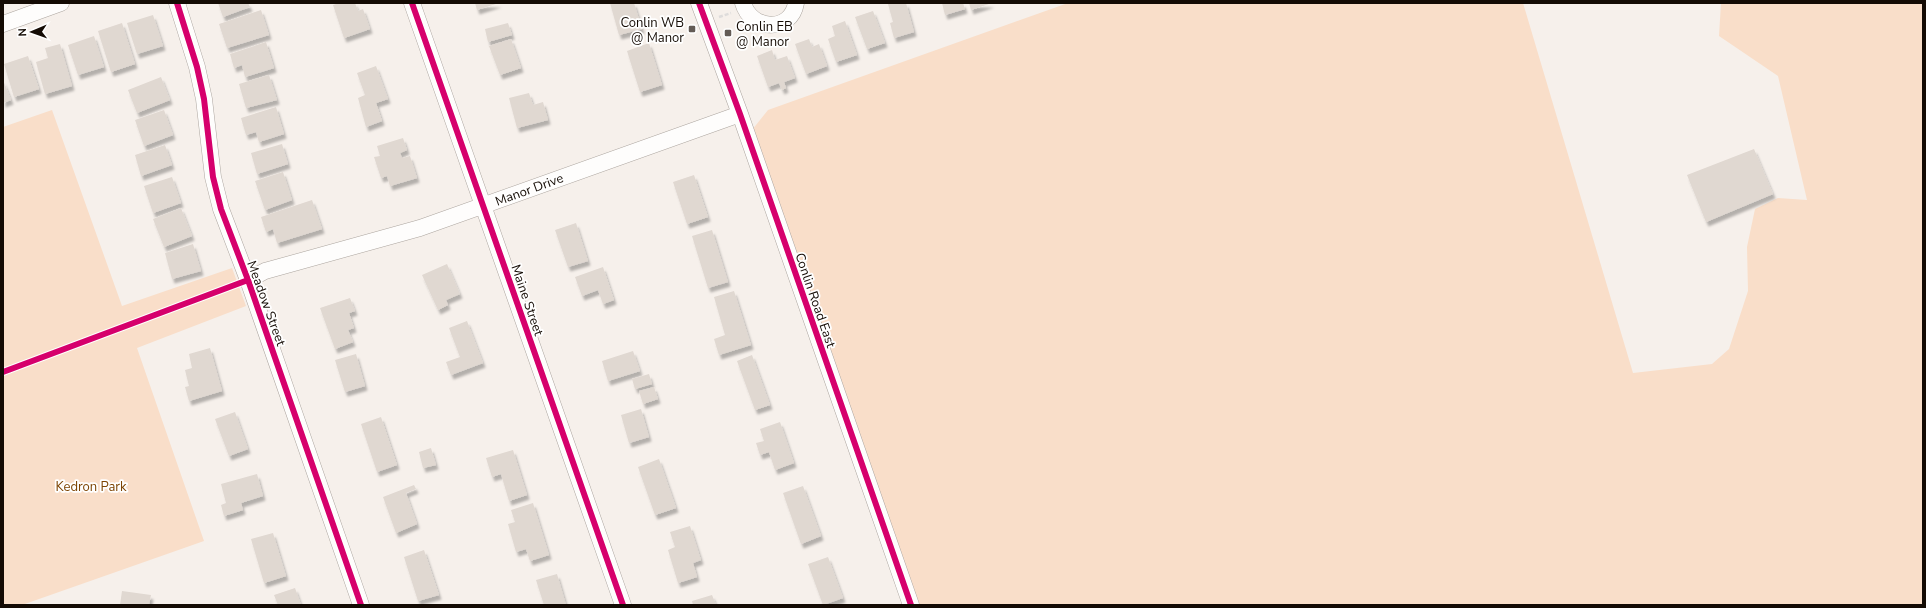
<svg xmlns="http://www.w3.org/2000/svg" width="1926" height="608" font-family="'Nunito Sans',sans-serif">
<defs>
<filter id="shadow"><feDropShadow dx="2.5" dy="4.5" stdDeviation="1" flood-color="#0004"/></filter>
</defs>
<rect width="100%" height="100%" fill="#f6f0eb"/>
<path fill="#f9dec9" d="M1068,3H1523L1633,373L1712,364L1729,349L1748,291L1747,247L1755,209L1778,198L1807,200L1778,76L1719,36L1721,3H1923V605H914L748,135L768,110Z
M52,110L122,306L232,268L246,306L137,348L204,541L22,605H3V127Z"/>
<path fill="#e0d8d1" filter="url(#shadow)" d="M218,3H248L250,7L223,17Z
M339,3H355L358,11L363,9L370,29L344,38L333,5Z
M475,3H499L477,10Z
M610,3H634L642,29L619,35Z
M906,3L914,32L894,38L890,23L893,22L888,4Z
M942,3H963L965,9L945,15Z
M969,3H992L971,10Z
M261,10L269,35L227,48L219,24Z
M873,11L885,43L867,49L855,17Z
M153,15L163,46L137,54L127,23Z
M845,21L857,55L836,62L828,39L835,36L832,26Z
M122,23L135,64L111,72L98,31Z
M508,23L512,35L488,42L485,29Z
M94,36L104,67L78,75L68,45Z
M511,39L521,68L500,75L489,46Z
M809,39L812,47L819,44L827,66L806,74L795,44Z
M266,42L274,68L245,77L242,65L234,68L230,54Z
M649,43L662,85L640,92L627,51Z
M60,44L72,86L45,94L36,62L48,58L45,48Z
M772,50L775,60L787,56L795,78L784,82L786,88L782,90L779,83L768,87L757,56Z
M28,56L39,89L14,97L4,64Z
M376,66L388,99L376,103L382,121L366,127L358,98L365,95L357,73Z
M269,75L277,100L246,108L239,84Z
M161,77L170,100L137,113L128,90Z
M3,80L11,100L3,103Z
M529,93L533,105L543,102L548,120L517,128L509,98Z
M276,107L284,134L259,142L256,132L246,135L241,118Z
M164,110L173,135L144,146L135,120Z
M403,138L407,150L400,153L402,158L410,156L417,178L390,186L387,176L381,178L374,157L380,156L377,146Z
M282,144L288,164L257,174L251,153Z
M165,145L172,165L141,176L135,155Z
M1754,149L1773,194L1706,222L1687,175Z
M283,172L292,200L265,210L255,181Z
M694,175L708,217L687,224L673,182Z
M172,177L181,203L153,213L144,186Z
M312,200L322,229L277,243L273,229L266,232L261,217Z
M181,208L192,236L164,247L153,219Z
M576,223L588,261L568,267L555,230Z
M712,230L728,282L708,288L692,236Z
M193,244L201,271L172,279L165,253Z
M447,264L460,294L446,300L448,305L438,310L422,275Z
M603,267L614,300L603,304L598,290L582,296L575,277Z
M734,291L751,345L719,355L714,339L725,335L714,297Z
M350,298L355,311L349,313L354,328L348,330L353,342L335,349L320,308Z
M467,321L483,363L451,375L446,362L460,357L449,328Z
M210,348L222,391L189,401L185,387L189,386L185,370L192,368L189,354Z
M633,351L640,371L608,381L602,361Z
M356,354L365,386L345,392L335,360Z
M752,355L770,405L755,410L737,361Z
M649,374L652,384L635,389L632,379Z
M654,387L658,399L643,404L639,391Z
M641,409L649,437L629,443L621,415Z
M235,412L248,449L229,456L215,419Z
M381,417L397,465L377,472L361,424Z
M780,422L794,463L775,470L769,452L760,455L756,443L764,441L760,429Z
M431,448L436,465L423,468L419,452Z
M513,450L527,495L509,501L501,474L492,477L486,458Z
M659,459L676,508L655,515L638,467Z
M257,474L263,496L241,503L243,510L224,516L221,505L226,503L221,484Z
M414,485L416,489L406,493L417,524L396,533L383,497Z
M803,486L821,536L801,544L783,493Z
M533,503L549,555L530,561L526,549L516,552L508,524L515,522L511,510Z
M690,526L701,560L693,563L697,577L678,583L668,550L675,547L670,532Z
M273,533L286,576L264,583L251,539Z
M424,550L439,595L418,601L404,557Z
M828,557L843,598L823,605L808,564Z
M557,574L566,605H544L536,580Z
M295,588L301,605H278L274,595Z
M122,591L151,595L149,605H120Z
M712,595L716,605H693L692,601Z"/>
<g fill="none" stroke-linecap="round" stroke-linejoin="round">
<g stroke="#aca59f" stroke-width="17">
<path id="minor" d="M177,3L197,67L204,99L213,177L221,209L248,280L361,605
M412,3L623,605
M699,3L740,114L911,605
M743,3C751,31 791,33 796,3
M3,24L61,3
M248,280L265,271L420,228L740,114"/>
</g>
<path stroke="#dedcdb" stroke-width="2.5" stroke-dasharray="4 2" stroke-linecap="butt" d="M719,17L731,13"/>
<use href="#minor" stroke="#fefdfc" stroke-width="16"/>
<g stroke="#fff" stroke-width="8">
<path id="cycleway" d="M177,3L197,67L204,99L213,177L221,209L248,280L361,605
M412,3L623,605
M699,3L740,114L911,605
M3,372L248,280"/>
</g>
<use href="#cycleway" stroke="#d6006c" stroke-width="6"/>
</g>
<g fill="#635b55" stroke="#fff" stroke-width="1.5">
<rect x="688" y="25" width="8" height="8" rx="2"/>
<rect x="724" y="29" width="8" height="8" rx="2"/>
</g>
<g text-anchor="middle" stroke-width="3.5" stroke-linejoin="round" paint-order="stroke">
<g font-size="13" fill="#140b04" stroke="#fff" text-anchor="end">
<text x="684" y="27">Conlin WB<tspan x="684" dy="15">@ Manor</tspan></text>
<text x="736" y="31" text-anchor="start">Conlin EB<tspan x="736" dy="15">@ Manor</tspan></text>
</g>
<g font-size="13" fill="#140b04" stroke="#fff">
<text transform="translate(529 189) rotate(-20)" y="5">Manor Drive</text>
<text transform="translate(528 300) rotate(71)" y="5">Maine Street</text>
<text transform="translate(816 300) rotate(71)" y="5">Conlin Road East</text>
<text transform="translate(267 303) rotate(70)" y="5">Meadow Street</text>
</g>
<g font-size="13" fill="#7d4403" stroke="#fff">
<text x="91" y="491">Kedron Park</text>
</g>
</g>
<rect width="1926" height="608" fill="none" stroke="#140b04" stroke-width="8"/>
<g transform="translate(32 32) rotate(268)" stroke="#ffffff" stroke-width="3" paint-order="stroke">
<path d="M0-3L7 15L0 10L-7 15Z" fill="#140b04"/>
<text y="-6" font-size="11" font-weight="bold" text-anchor="middle" fill="#140b04">N</text>
</g>
</svg>
